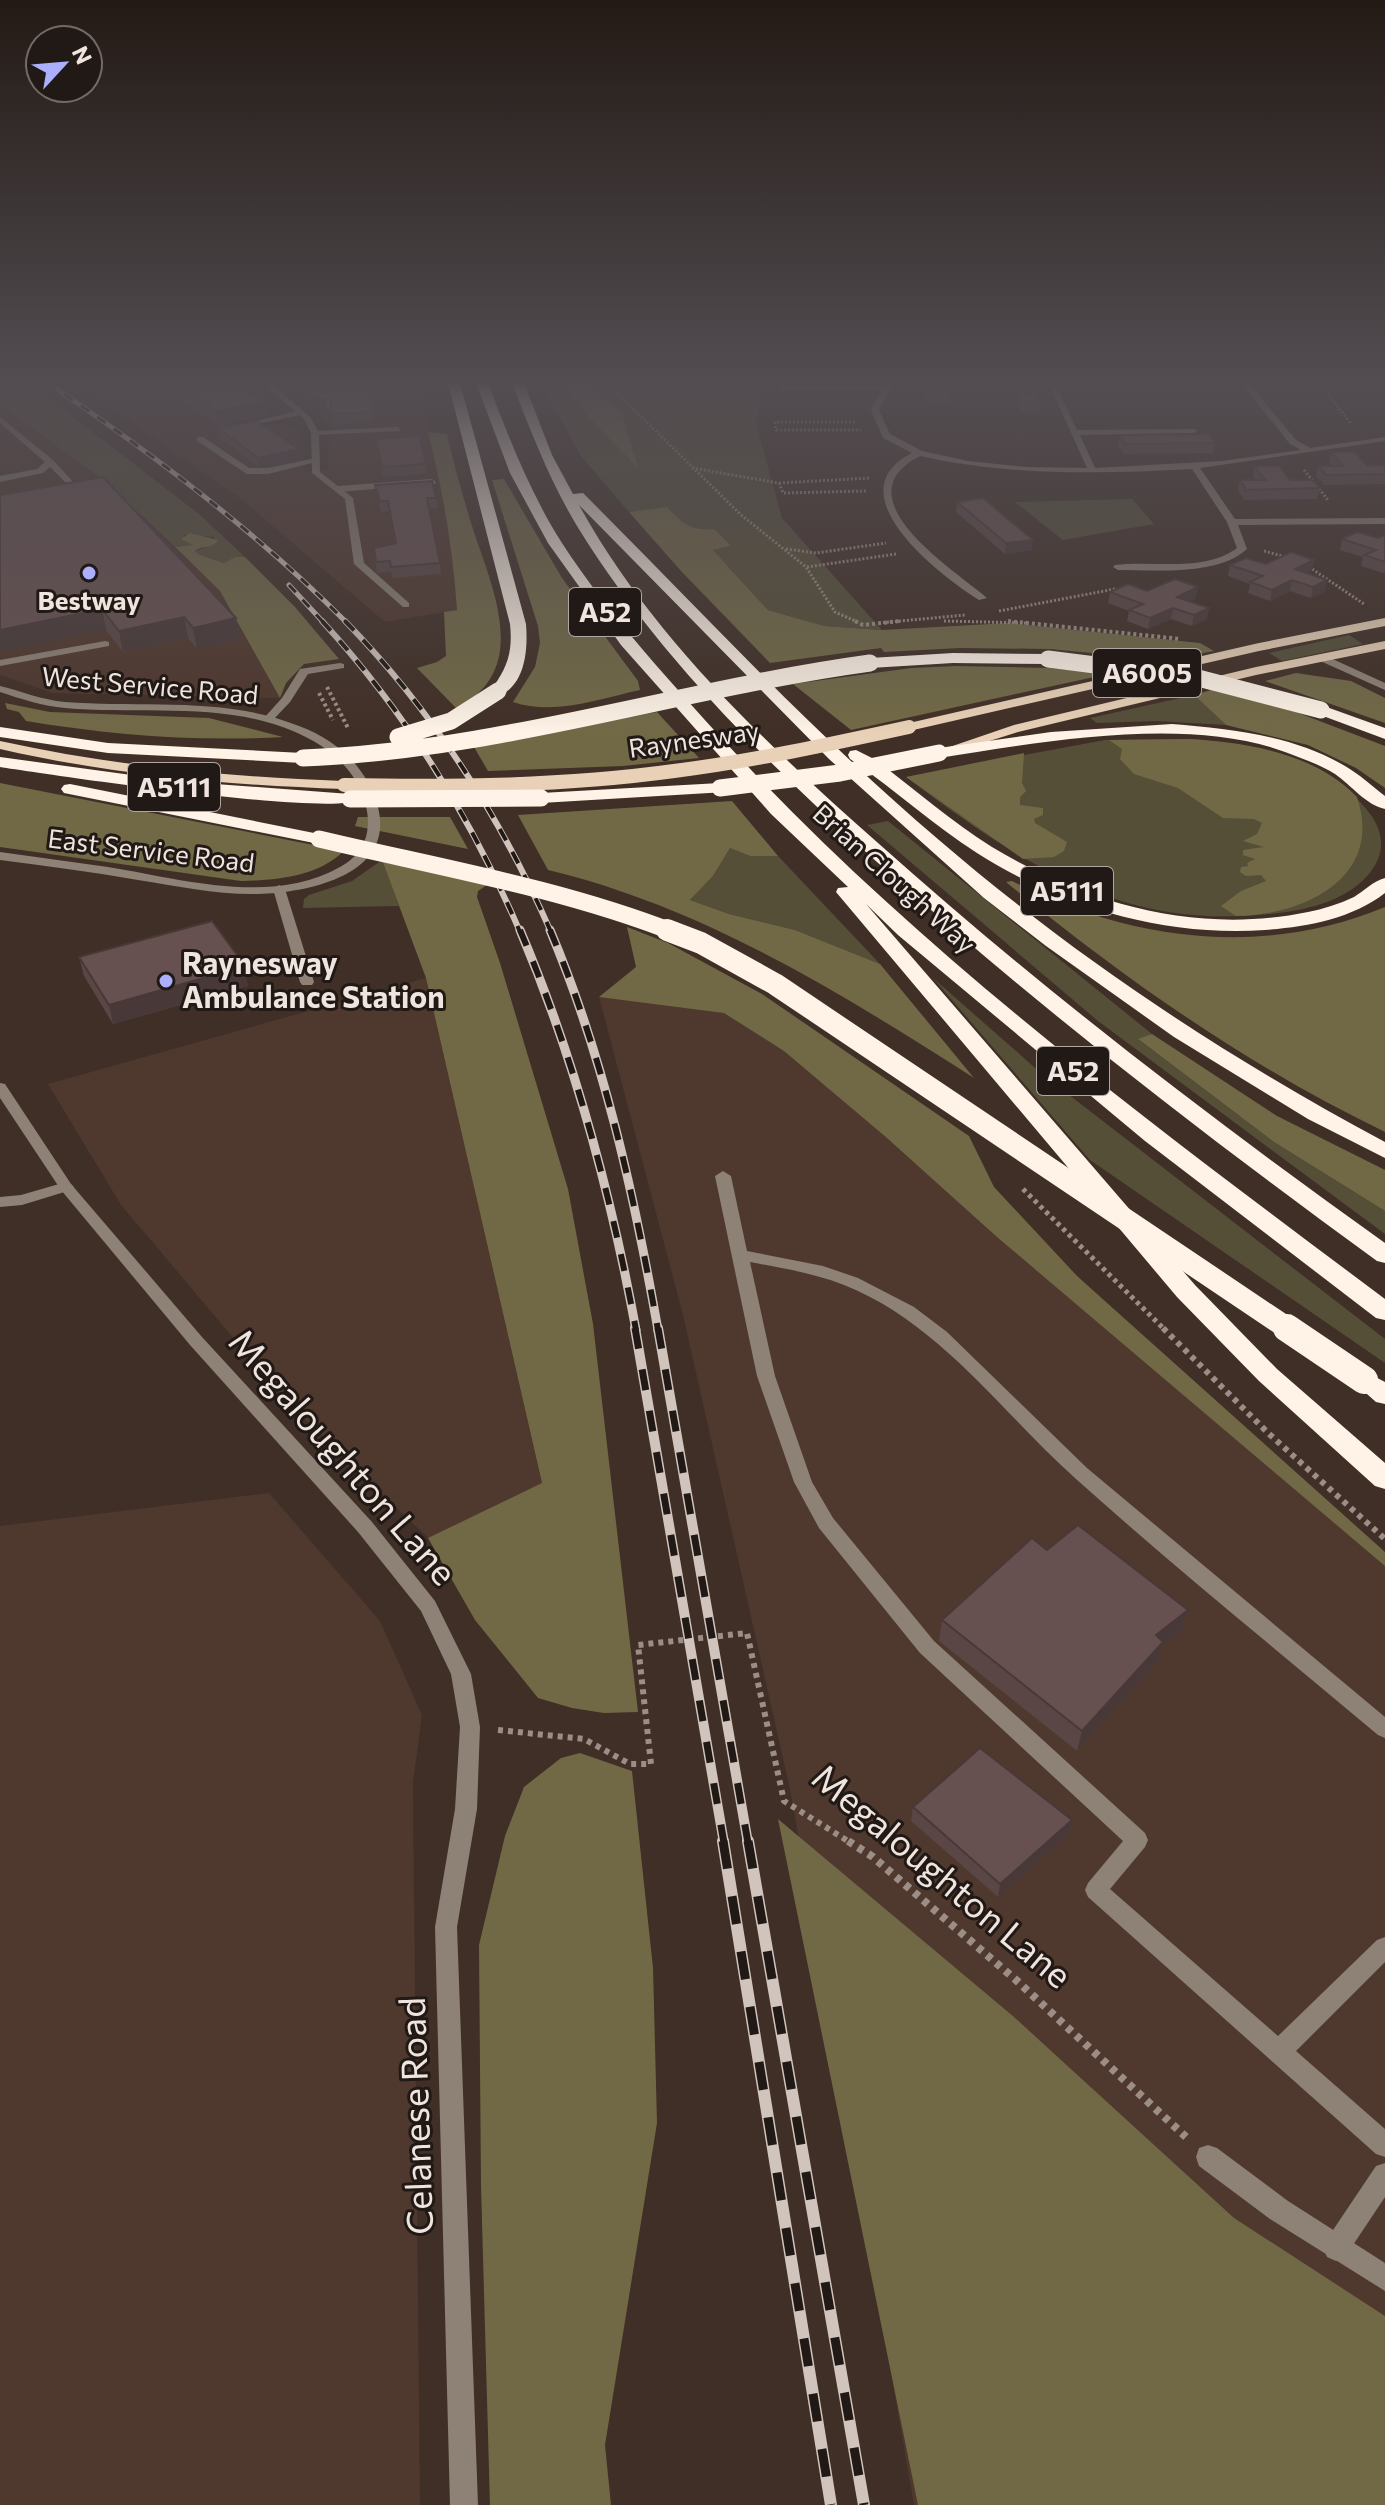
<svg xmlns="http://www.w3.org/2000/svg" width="1385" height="2505" font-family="Commissioner,sans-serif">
<rect width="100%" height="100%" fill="#402f26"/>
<path fill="#4f382d" d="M0,383H6L28,400L3,407L107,483L220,591L280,698L53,693L0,675Z
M76,383H245L274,405L262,412L231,419L242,428L276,424L293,427L296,430L305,472L327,470L330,429L317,409L283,383H418L442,487L454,565L457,610L385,622L240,498Z
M426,978L542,1484L456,1565L290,1405L121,1205L48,1084Z
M599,997L692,1007L791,1025L937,1127L1077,1276L1385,1561V2505H914L791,1794L683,1315Z
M269,1493L380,1621L422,1715L413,1783L420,2505H0V1526Z"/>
<path fill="#554f38" d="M6,383H26L64,410L199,514L245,557H235L225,563L198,554L195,551L206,547L215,537L184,535L185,541L194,545L175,547L107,483L2,406L27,400Z
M541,383H563L587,416L637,467L621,411L585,383H763L756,424L782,518L882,630L824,626L768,610L713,550L731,546L685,527L667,507L629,512L581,456Z
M1132,499L1154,524L1063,540L1015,502Z
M1349,635L1363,644L1282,661L1269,653Z
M1194,695L1226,725L1156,721L1097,723L1090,718Z
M1188,739C1255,743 1329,758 1371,815C1385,836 1385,855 1368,875C1345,902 1303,911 1269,914C1120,930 1019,862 906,777L1105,740Z
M888,821L1152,1034L1139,1040L1274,1142L1385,1211V1234L1098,1021L867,825Z
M730,848L750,856H778L880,964L795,930L729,914L690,900L713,876Z
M382,860L399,906L303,908L304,899L309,895L352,881Z
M933,978L1042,1074L1385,1339V1363L1090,1160Z"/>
<path fill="#716946" d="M563,383H585L621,411L638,468L587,416Z
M428,432L447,434C454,466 463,497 473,529C489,579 525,654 476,695C469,700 464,706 456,708L417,668L437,662L446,656L444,612L457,610C453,549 443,491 428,432Z
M504,479L562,578L638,681L640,690C599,699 554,716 513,702L535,667L540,643L538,626L492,480Z
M667,507C683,524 690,531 714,529L731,546L713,550L768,610L824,626L882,630L1009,623L1200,643L1214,651L1165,660L1050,649L960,648L884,652L881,648L770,663L681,571L629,512Z
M190,533L218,540C213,549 202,545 195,551L198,554L224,563L235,557H245L295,607L339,659L304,664L286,683L280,698L220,591L175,547L193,545L181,539Z
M957,666L1049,668L1108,674L851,730L793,684L911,668Z
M1296,673L1351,681L1385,698V723L1265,681Z
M1211,690L1296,712L1385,746V788L1356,768L1308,745L1226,725L1194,695Z
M5,703L50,712L209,718L283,737C197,742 111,735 26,721L19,712L7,709Z
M657,712L699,758L623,766L488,771L474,747Z
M1188,739C1245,742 1315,753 1357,797C1385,881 1298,916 1236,916L1221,906L1241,891L1266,881L1261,875L1246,876L1240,872L1241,867L1248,866L1247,863L1255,859L1243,855V850L1264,847L1243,841L1257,834L1262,823L1254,819L1223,818L1178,788L1134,774L1120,759L1122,749L1109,740Z
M1024,753L1022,783L1026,791L1020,797V805L1043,808V815L1034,819L1035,823L1067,842L1064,851L1054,857L1023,859L906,777Z
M0,783L344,851C317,877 277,880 241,881L0,847Z
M732,801L778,856H750L730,848L713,876L690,900L729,914L795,930L880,964L974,1078C841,993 703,907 548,870L518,815Z
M358,817H450L468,849L355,826Z
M382,860L487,885L478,891L477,897L500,963L568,1189L593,1324L638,1712L604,1713L572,1708L538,1698L475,1620L428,1538L542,1483L426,978Z
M1012,881C1129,941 1262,958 1385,907V1132C1248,1066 1123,978 1006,882Z
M627,927L668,943L762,994L969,1136L994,1187L1077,1276L1385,1552V1566L997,1237L887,1138L784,1051L724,1013L599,997L636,967Z
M1152,1034L1277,1116L1385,1170V1211L1274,1142L1138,1039Z
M580,1753L632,1771L653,1968L657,2123L605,2445L611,2505H490L481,2186L479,1945L505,1836L524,1787L561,1758Z
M778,1819L1014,2017L1234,2218L1385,2316V2505H918Z"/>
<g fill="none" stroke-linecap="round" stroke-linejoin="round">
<path stroke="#9c8e87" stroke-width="3" stroke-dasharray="2 2" stroke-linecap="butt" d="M607,383L740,514L806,567L835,612L860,623
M1320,383L1351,424
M305,387L312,388L313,393L329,397L328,408
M855,422H775L776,430H861
M692,468L779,483L783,493L866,491
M1304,470L1328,500
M779,483L870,478
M786,549L816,553L886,543
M1264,551L1289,558
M807,567L896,554
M1309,567L1364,604
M999,611L1115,589
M944,621L1028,623
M879,623L965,615"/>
<path stroke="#9c8e87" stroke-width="4" stroke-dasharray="3 3" stroke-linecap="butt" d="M855,621L863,625L900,621
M1008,621L1181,639
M327,687L348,728
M319,693L333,720"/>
<path stroke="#9c8e87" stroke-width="5" stroke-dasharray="4 4" stroke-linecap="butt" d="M1023,1189L1165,1330"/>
<path stroke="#9c8e87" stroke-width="6" stroke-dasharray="5 5" stroke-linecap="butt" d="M1163,1328L1267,1432L1385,1539
M498,1730L584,1739L630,1764H651L638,1645L747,1633L784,1801L851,1843"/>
<path stroke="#9c8e87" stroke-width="8" stroke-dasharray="6 6" stroke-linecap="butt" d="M848,1841L873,1857L1016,1980L1186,2137"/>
<path fill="#8d8275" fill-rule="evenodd" d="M886,386L889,390L783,391L779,389L783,387Z
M302,410L305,414L237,428L233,426Z
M0,417L53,460L74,483L73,491L60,498H54V494L66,488V483L50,467L43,473L0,482V476L37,469L45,462L0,423Z
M398,427L401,431L315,435L311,433L315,431Z
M197,437H203L249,468H268L316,458L320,461L268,474H247L197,441Z
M432,479L436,482L435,484L338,492L334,489L338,486Z
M105,641L109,642V646L0,666V660Z
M340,663L344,664V668L308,674L290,702L273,720H265L264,718L282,698L300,669Z
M279,885L285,889L314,982L312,985H302L300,982L273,889Z
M723,1171L731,1176L747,1251L823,1266L858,1278L914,1307L947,1332L1087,1468L1385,1717V1738L1378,1735C1277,1650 1174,1567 1076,1479C1001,1412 940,1323 844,1285C814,1273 781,1268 750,1262L775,1376L812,1482L833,1518L934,1641L1145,1833L1148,1840L1145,1847L1110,1889L1278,2036L1377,1940L1385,1937V1962L1296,2051L1385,2129V2157L1376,2154L1088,1897L1085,1890L1088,1883L1123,1841L920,1653L819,1528L794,1482L757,1376L715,1176Z
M66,1182L71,1184L74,1187L71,1190L22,1205L0,1207V1197L21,1195Z
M1385,2163V2197L1345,2257L1336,2261L1327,2257L1323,2248L1327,2239L1376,2166Z"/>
<path fill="#8d8275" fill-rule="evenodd" d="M262,383H271L311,418L319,433L320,472L353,498L364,563L409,603V607H403L354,564L345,499L312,473L311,433L304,419Z
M885,383H893L879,410L890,434L922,451L968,461L1026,467L1087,468L1049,384L1056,386L1077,430L1194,429L1198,431L1194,433L1080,435L1095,468L1222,461L1301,450L1290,444L1241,383H1249L1296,440L1310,448L1385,437V441L1200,468L1235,519L1385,518V524L1238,525L1247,549C1218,576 1155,570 1118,570L1113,567L1115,565C1154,560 1203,573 1237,548L1227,522L1192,469C1100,474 1010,476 920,456C838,498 955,570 987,598L979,600C939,575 833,493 912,453L883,438L871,410Z
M1318,656H1326L1385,683V690L1318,660Z
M0,686C21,691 42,700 65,702C143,708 224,696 299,726C336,740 365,765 377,804C399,876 304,894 252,894C214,894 176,886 138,880C92,872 46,866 0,860V852C36,857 72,862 108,867C182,879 270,906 340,867C364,854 372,833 366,806C356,768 328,746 293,731C222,701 140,715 65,708C43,706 21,699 0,692Z
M0,1083L5,1084L71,1184L202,1337L372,1522L435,1601L471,1674L480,1727L477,1809L457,1927L478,2505H450L435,1927L455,1809L460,1727L451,1674L421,1611L358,1532L190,1345L61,1190L0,1098Z
M1208,2145L1217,2148L1288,2201L1385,2263V2291L1270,2219L1199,2166L1196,2157L1199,2148Z"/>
<path fill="#e8d1b6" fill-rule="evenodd" d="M1385,618V626L1259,651L909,731L902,727L909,723L1259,643Z
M1385,641V649L1256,675L1018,732L939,757L932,753L1014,725L1256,667Z
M0,741C114,766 228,777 344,781L351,785L344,789C228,785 114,775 0,749Z"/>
<path fill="#fef3e6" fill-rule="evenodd" d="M448,383H460L526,624C528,648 526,686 498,696L490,691C507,669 513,653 510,624Z
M476,383H488C509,438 530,493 562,543C606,611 660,670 714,730C912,948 1150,1123 1385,1299V1320L1376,1318L1145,1141L898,935L866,904L1195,1285L1277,1369L1385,1463V1489L1375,1486L1259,1381L1177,1297L836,892L838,888L848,887L771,814L621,645L548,543L510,473Z
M512,383H524L552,455L573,494L583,493C700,610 813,733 939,840C1076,958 1226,1057 1385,1142V1158L1308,1119L1174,1037L1046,946L984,898L829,759L579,505C651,636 767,745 878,843C1039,987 1210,1118 1385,1243V1263L1377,1261C1204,1135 1035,1005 877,862C765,761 656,654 577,526C550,481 531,432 512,383Z
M953,653L1048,654L1056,659L1048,664L953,663L870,668L862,663L870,658Z
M1321,705L1385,728V739L1315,713V707Z
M1172,724C1231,729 1293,735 1345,766C1359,774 1372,786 1385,796V809C1366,805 1351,785 1335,774C1321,765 1301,758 1285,752C1186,715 1041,742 939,758L931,753L939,748L1051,732Z
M0,727L108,743L303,753L311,758L303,763L108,753L0,737Z
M856,750L874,759C914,788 950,821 992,847C1086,904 1197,935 1308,912C1323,909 1339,904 1354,897C1364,891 1373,881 1385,878V893C1352,919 1305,927 1265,930C1164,937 1062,907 977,853C932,824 893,788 850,759L848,755L850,751Z
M0,757L175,781L350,794L359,799C339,818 44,774 0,767Z
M720,783L726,784L729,788L726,792L541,803L532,798L541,793Z
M70,784L319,834L328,839L319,844L64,793L61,789L64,785Z
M1364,1371L1385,1382V1404L1376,1402L1351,1380L1355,1374Z"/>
<g stroke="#d0c4bd" stroke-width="5">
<path id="rail-far4" d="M48,383C154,455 257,532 347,623
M289,585L324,623"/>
</g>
<g stroke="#d0c4bd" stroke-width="6">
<path id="rail-far3" d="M322,621C407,714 471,817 520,932
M345,621C434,712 500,816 551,932"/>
</g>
<g stroke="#d0c4bd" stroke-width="9">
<path id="rail-far2" d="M520,930C574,1057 611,1194 636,1330
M550,930C604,1058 634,1194 658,1330"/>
</g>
<g stroke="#d0c4bd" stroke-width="10">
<path id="rail-far1" d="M635,1328L724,1843
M658,1328L748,1843"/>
</g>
<g stroke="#d0c4bd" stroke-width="12">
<path id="rail" d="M723,1841L831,2505
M748,1841L864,2505"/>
</g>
<use href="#rail-far4" stroke="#211915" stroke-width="3" stroke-dasharray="10" stroke-linecap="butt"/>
<use href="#rail-far3" stroke="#211915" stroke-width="4" stroke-dasharray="13" stroke-linecap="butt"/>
<use href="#rail-far2" stroke="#211915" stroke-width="6" stroke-dasharray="17" stroke-linecap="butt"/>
<use href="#rail-far1" stroke="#211915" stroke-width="7" stroke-dasharray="21" stroke-linecap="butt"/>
<use href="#rail" stroke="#211915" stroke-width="9" stroke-dasharray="28" stroke-linecap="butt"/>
<path stroke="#e8d1b6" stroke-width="14" d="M344,785C454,787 565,786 674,771C753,761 831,744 909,727"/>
<path stroke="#fef3e6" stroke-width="17" d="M1048,659L1198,678L1321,710
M398,737L451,721L498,691
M303,758C495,751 680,689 870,663
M720,788L840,773L939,753
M350,799L541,798
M319,839C437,867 560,888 673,932"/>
<path stroke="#fef3e6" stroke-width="22" d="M667,930L701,943L775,984L1290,1330"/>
<path stroke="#fef3e6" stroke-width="28" d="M1287,1328L1364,1380"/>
</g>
<path fill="#594645" d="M158,383H251L252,391L249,392L264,402L266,416L218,425Z
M313,383H354V386L370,385L374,422L333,424L330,391L314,392Z
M1281,383H1307L1306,389H1286Z
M926,390L950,395L949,404H927L925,399Z
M1018,394L1039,401L1038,411H1020L1017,404Z
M218,428L299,449L300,459L260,468L219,438Z
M1120,435L1215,443L1213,453L1124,454L1118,445Z
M376,439L426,464L427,474L383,477Z
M1331,452L1367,466L1385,465V484L1324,485L1316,476L1318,466H1332L1329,462Z
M1254,466L1290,480L1320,488L1317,499L1244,500L1238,490L1240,480H1256L1253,476Z
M375,485L436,498L437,508H429L440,563L441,574L392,578L391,572L377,573L374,548L395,543L389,511L381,512Z
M0,495L236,618L239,640L197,649L188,638L123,652Z
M957,502L1033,540L1031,550L1005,554L956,512Z
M1385,535V572L1383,573L1361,566L1363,557L1340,550L1342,539L1378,538Z
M1314,560L1312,571L1307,573L1327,580L1325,591L1311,598L1290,591L1270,601L1248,593L1250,584L1228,576L1230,565L1266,564Z
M1147,591L1196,598L1189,601L1207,619L1192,626L1171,619L1148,629L1127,621L1129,611L1108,603L1110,592Z
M79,957L248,986L113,1024L84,976Z
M1047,1550L1182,1631L1162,1646L1158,1662L1077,1751L939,1641L942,1620Z
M913,1807L1072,1820L1069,1834L998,1897L911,1821Z"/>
<path fill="#483938" d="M233,383H251L252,391L235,395Z
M264,402L266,416L218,425L216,411Z
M299,449L300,459L260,468L258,458Z
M1033,540L1031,550L1005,554L1006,543Z
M1314,560L1312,571L1293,580L1295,569Z
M1292,580L1290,591L1270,601L1272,590Z
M1327,580L1325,591L1311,598L1313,587Z
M1198,587L1196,598L1175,608L1177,597Z
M1173,608L1171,619L1148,629L1150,618Z
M1209,608L1207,619L1192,626L1194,615Z
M102,609L106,630L0,652V630Z
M184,617L188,638L123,652L119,631Z
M236,618L239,640L197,649L193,628Z
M245,966L248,986L113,1024L109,1005Z
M1188,1610L1182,1631L1162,1646L1158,1662L1077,1751L1082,1731L1156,1635Z
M1072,1820L1069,1834L998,1897L1000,1884Z"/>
<path fill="#675150" stroke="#483938" stroke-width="2" d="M175,383H236L264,402L216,411Z
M370,385L373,412L332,414L330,387Z
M926,390H948L950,395H927Z
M1018,394H1035L1039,401H1021Z
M257,421L299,449L258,458L218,428Z
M1209,434L1215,443L1125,444L1120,435Z
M419,436L426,464L382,467L376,439Z
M1331,452H1355L1367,466L1385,465V474L1326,475L1318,466H1343Z
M1254,466H1279L1290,480H1312L1320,488L1246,490L1240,480H1265Z
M103,477L236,618L193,628L184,617L119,631L102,609L0,630V495Z
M432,481L436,498H427L440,563L391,567L390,561L376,562L374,548L396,543L388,501H380L375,485Z
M983,498L1033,540L1006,543L957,502Z
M1357,532L1378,538L1385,535V562L1364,555L1376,550L1342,539Z
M1291,552L1314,560L1295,569L1327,580L1313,587L1292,580L1272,590L1250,582L1263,576L1230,565L1246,558L1266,564Z
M1175,579L1198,587L1177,597L1209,608L1194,615L1173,608L1150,618L1129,610L1143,604L1110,592L1128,584L1147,591Z
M212,921L245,966L109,1005L79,957Z
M1078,1525L1188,1610L1156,1635L1163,1642L1082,1731L942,1620L1032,1538L1047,1550Z
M980,1748L1072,1820L1000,1884L913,1807Z"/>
<linearGradient id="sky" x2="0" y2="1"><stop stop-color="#231a15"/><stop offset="0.52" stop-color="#534d52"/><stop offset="1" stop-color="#534d52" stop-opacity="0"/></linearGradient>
<rect width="1385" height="734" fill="url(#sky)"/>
<g fill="#acaffb" stroke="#211915" stroke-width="3">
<circle cx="89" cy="573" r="8"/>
<circle cx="166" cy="981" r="8"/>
</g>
<g text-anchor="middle" stroke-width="6" stroke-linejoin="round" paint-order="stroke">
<g font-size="26" font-weight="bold" fill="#efe4de" stroke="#211915">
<text x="89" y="610">Bestway</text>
</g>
<g font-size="26" fill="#efe4de" stroke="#211915">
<text transform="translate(150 686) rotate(5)" y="9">West Service Road</text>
<text transform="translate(694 740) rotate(-8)" y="9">Raynesway</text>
<text transform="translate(151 851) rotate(7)" y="9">East Service Road</text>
<text transform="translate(894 879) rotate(42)" y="9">Brian Clough Way</text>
</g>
<g fill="#211915" stroke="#b1a7a2" stroke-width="2">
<rect x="569" y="588" width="72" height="48" rx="6"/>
<rect x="1093" y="649" width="108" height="48" rx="6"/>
<rect x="128" y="763" width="92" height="48" rx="6"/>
<rect x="1021" y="867" width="92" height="48" rx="6"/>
<rect x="1037" y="1047" width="72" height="48" rx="6"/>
</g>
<g font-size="28" font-weight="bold" fill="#efe4de">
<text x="605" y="622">A52</text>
<text x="1147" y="683">A6005</text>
<text x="174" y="797">A5111</text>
<text x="1067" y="901">A5111</text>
<text x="1073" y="1081">A52</text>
</g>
<g font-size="30" font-weight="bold" fill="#efe4de" stroke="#211915" text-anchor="start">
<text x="182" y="974">Raynesway<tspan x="182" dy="34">Ambulance Station</tspan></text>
</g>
<g font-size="36" fill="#efe4de" stroke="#211915">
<text transform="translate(343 1457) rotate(49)" y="13">Megaloughton Lane</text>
<text transform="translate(942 1876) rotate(40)" y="13">Megaloughton Lane</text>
<text transform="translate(416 2116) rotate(-92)" y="13">Celanese Road</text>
</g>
</g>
<g transform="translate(64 64) rotate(64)"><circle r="38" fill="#211915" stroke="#736a65" stroke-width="2"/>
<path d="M0-6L14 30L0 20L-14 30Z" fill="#acaffb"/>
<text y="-12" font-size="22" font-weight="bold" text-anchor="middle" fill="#efe4de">N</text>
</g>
</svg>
